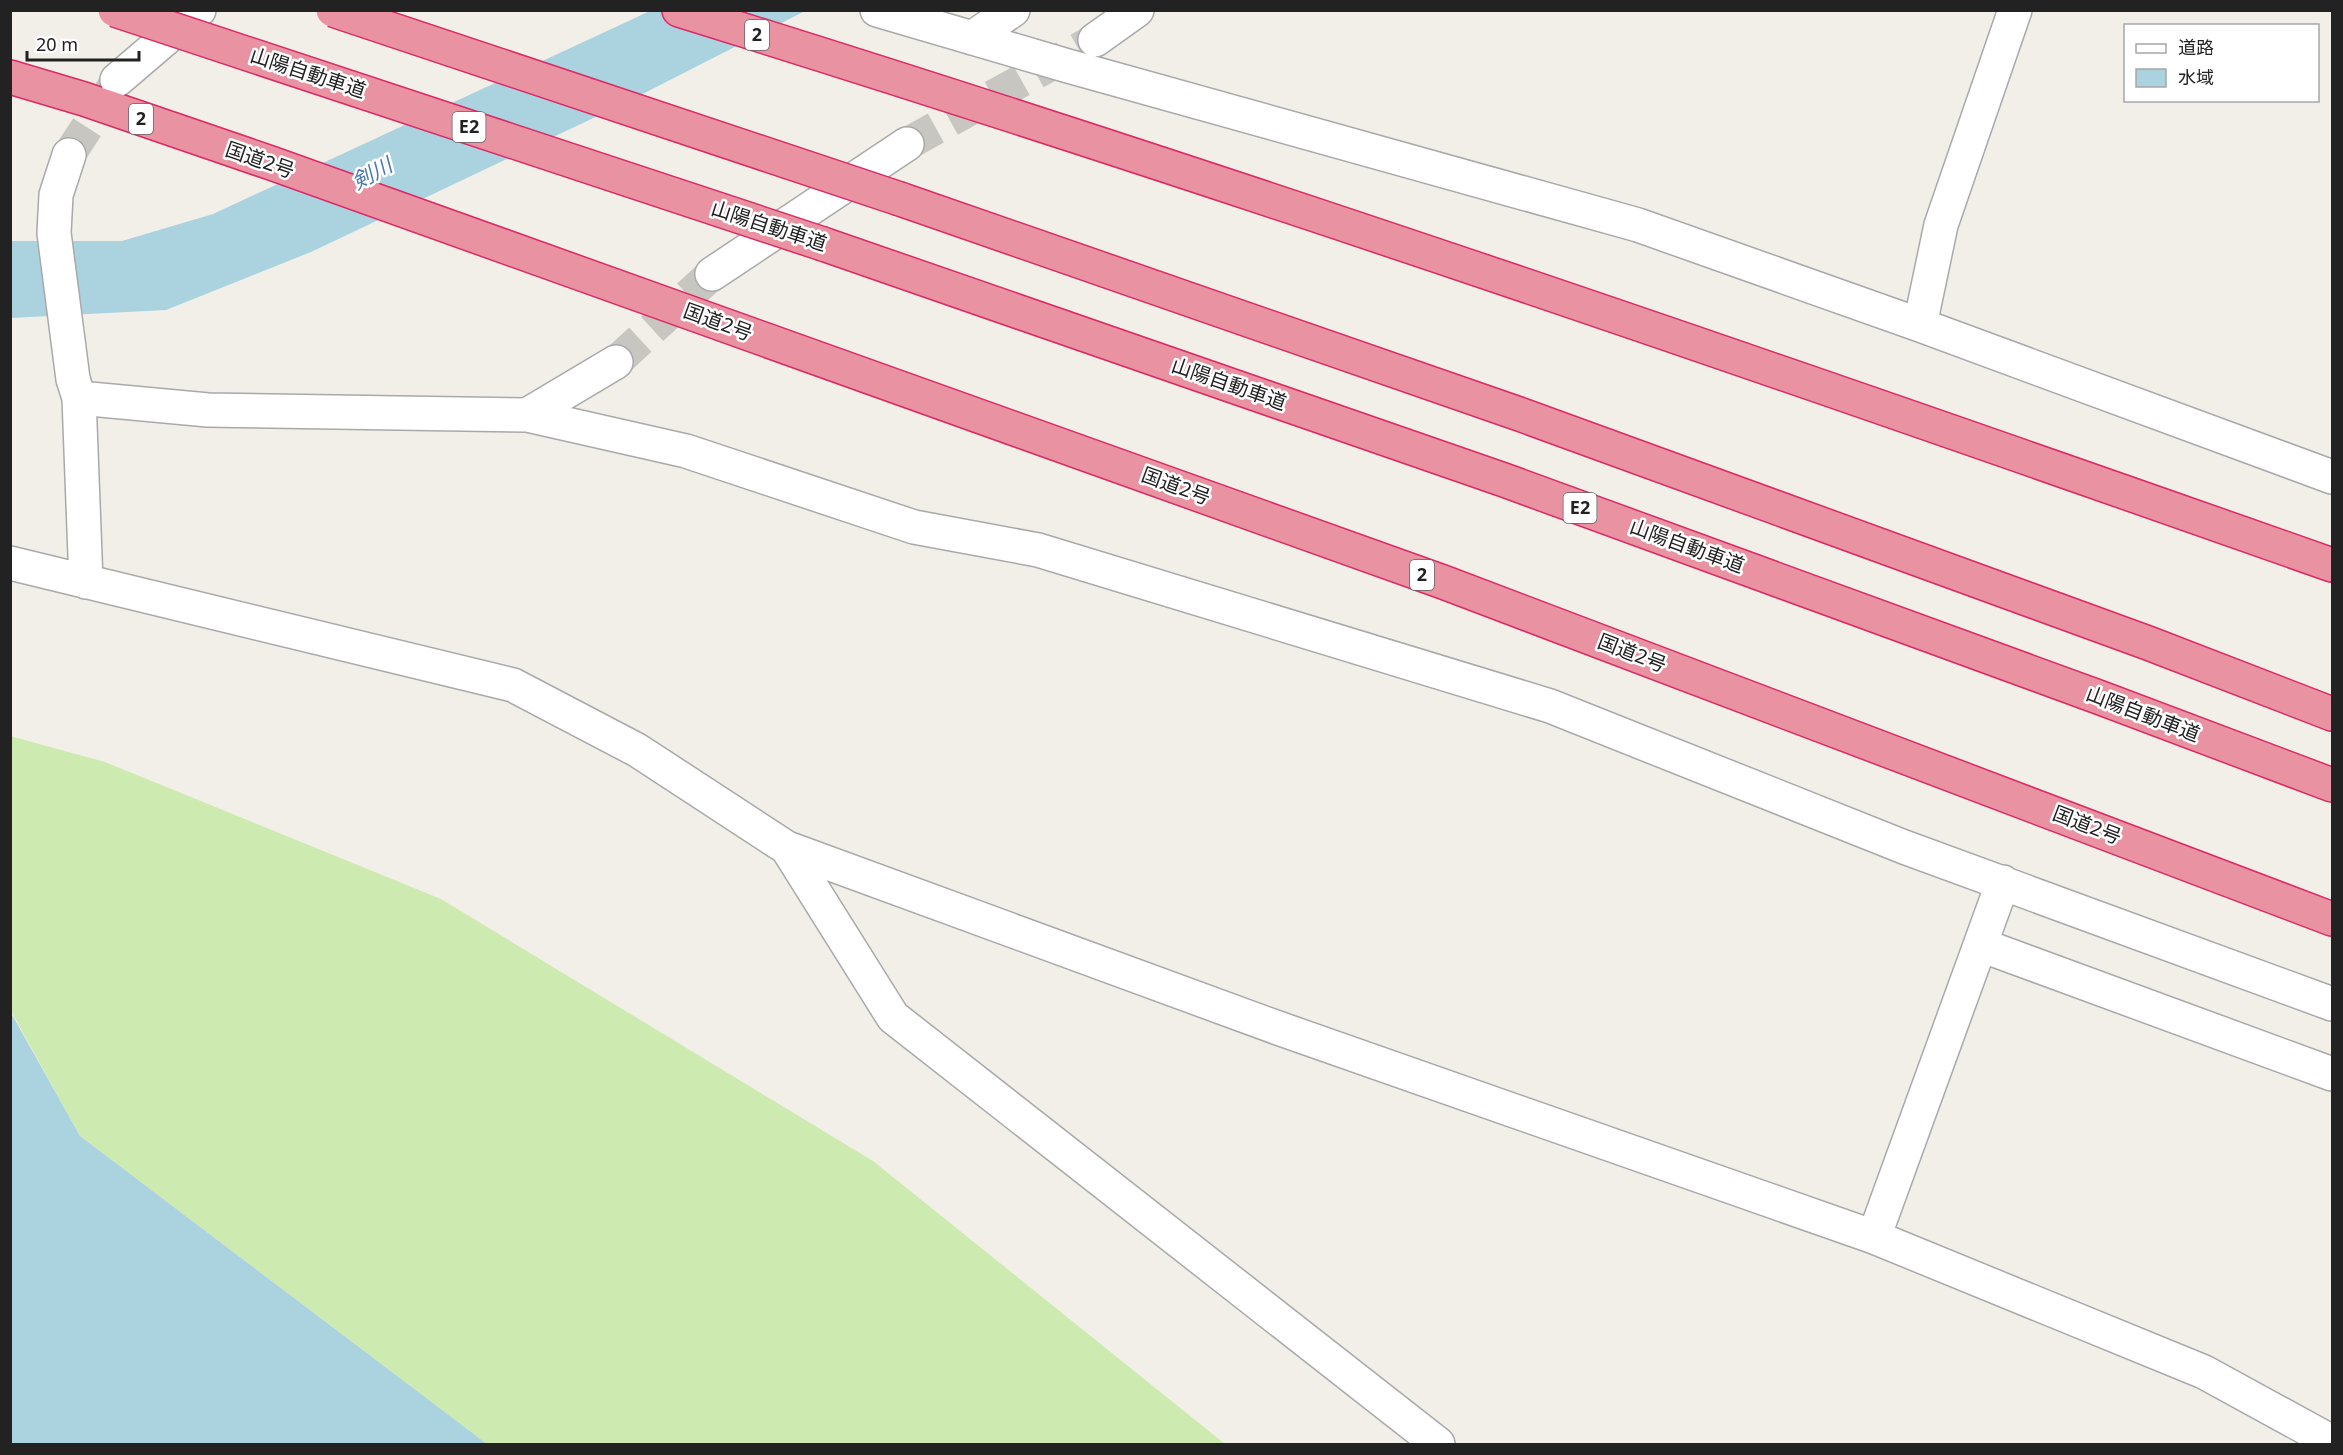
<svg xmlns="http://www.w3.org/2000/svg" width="2343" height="1455" font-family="'Noto Sans','Noto Sans JP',sans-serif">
<rect width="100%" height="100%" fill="#f2efe9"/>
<path fill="#cdebb0" d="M10,736L105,762L441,899L873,1161L1225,1444H487L80,1136L11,1011Z"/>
<path fill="#aad3df" d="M650,11H805L625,103L311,252L166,310L11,318V241H122L213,214Z
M10,1011L80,1136L487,1444H11Z"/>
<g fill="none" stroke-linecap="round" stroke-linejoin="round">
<path stroke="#c8c6c1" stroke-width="33" stroke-dasharray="33 16" stroke-linecap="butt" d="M907,144L1095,40
M69,155L117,81
M616,362L712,274"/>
<g stroke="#a9a9a9" stroke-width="36">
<path id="street" d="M877,10L1068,66L1638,225L1920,325L2332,477
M972,38L1013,10
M1095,40L1137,10
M117,80L199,10
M69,155L56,195L54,233L73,379L79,398L86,582
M712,274L907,144
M1920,325L1941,225L2015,10
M79,398L208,410L527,415L686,451L914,527L1038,550L1550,706L1904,847L2332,1004
M527,415L616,362
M10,563L513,685L637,750L787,848L1278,1028L1874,1237L2204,1372L2332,1442
M787,848L893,1017L1438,1444
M1981,945L2332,1074
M1874,1237L2003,882"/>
</g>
<g stroke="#dc2a67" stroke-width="36">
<path id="highway" d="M679,10C1234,182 1784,372 2332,565
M10,77L84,99L271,163L1443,582L2332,919
M900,199L1522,415L2148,643L2332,714
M823,244L1504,480L2101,698L2332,785"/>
</g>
<use href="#street" stroke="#fff" stroke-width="33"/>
<use href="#highway" stroke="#e892a2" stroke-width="33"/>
<g stroke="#dc2a67" stroke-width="36" stroke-linecap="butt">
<path id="highway-bridge" d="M115,10L823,244
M333,10L900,199"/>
</g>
<use href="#highway-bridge" stroke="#e892a2" stroke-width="33"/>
</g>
<g text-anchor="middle" stroke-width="5" stroke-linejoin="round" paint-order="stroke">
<g fill="#fff" stroke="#646464" stroke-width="1.5">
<rect x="745" y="20" width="24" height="30" rx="4.5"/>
<rect x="129" y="104" width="24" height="30" rx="4.5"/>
<rect x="452.5" y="112" width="33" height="30" rx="4.5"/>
<rect x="1563.5" y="493" width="33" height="30" rx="4.5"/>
<rect x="1410" y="560" width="24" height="30" rx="4.5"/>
</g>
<g font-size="18" font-weight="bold" fill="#222">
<text x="757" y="41">2</text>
<text x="141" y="125">2</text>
<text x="469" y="133">E2</text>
<text x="1580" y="514">E2</text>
<text x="1422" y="581">2</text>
</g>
<g font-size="20" fill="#222" stroke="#fff">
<text transform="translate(308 73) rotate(18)" y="7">山陽自動車道</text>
<text transform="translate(260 160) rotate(19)" y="7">国道2号</text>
<text transform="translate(769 226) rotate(18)" y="7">山陽自動車道</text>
<text transform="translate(718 322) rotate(20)" y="7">国道2号</text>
<text transform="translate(1229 384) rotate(19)" y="7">山陽自動車道</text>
<text transform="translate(1176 486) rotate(20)" y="7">国道2号</text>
<text transform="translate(1687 546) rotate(20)" y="7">山陽自動車道</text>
<text transform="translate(1632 653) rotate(21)" y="7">国道2号</text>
<text transform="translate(2143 714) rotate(21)" y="7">山陽自動車道</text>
<text transform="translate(2087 825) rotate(21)" y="7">国道2号</text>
</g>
<g font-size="21" font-style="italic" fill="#4a7aab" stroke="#fff">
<text transform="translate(372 174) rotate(-29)" y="7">剣川</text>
</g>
</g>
<rect width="2343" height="1455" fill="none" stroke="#222222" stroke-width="24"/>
<rect x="2124" y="24" width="195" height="78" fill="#ffffff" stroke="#a7a7a7" stroke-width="1.5"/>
<rect x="2136" y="44" width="30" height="9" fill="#ffffff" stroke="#a7a7a7" stroke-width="1.5"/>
<text x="2178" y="54" font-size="18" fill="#222222">道路</text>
<rect x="2136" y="69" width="30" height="18" fill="#aad3df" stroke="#a7a7a7" stroke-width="1.5"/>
<text x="2178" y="84" font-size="18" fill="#222222">水域</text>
<path d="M27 51v9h112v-9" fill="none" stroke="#222222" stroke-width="3"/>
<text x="36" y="51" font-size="18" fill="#222222" stroke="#ffffff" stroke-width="4.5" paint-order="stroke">20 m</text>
</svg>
